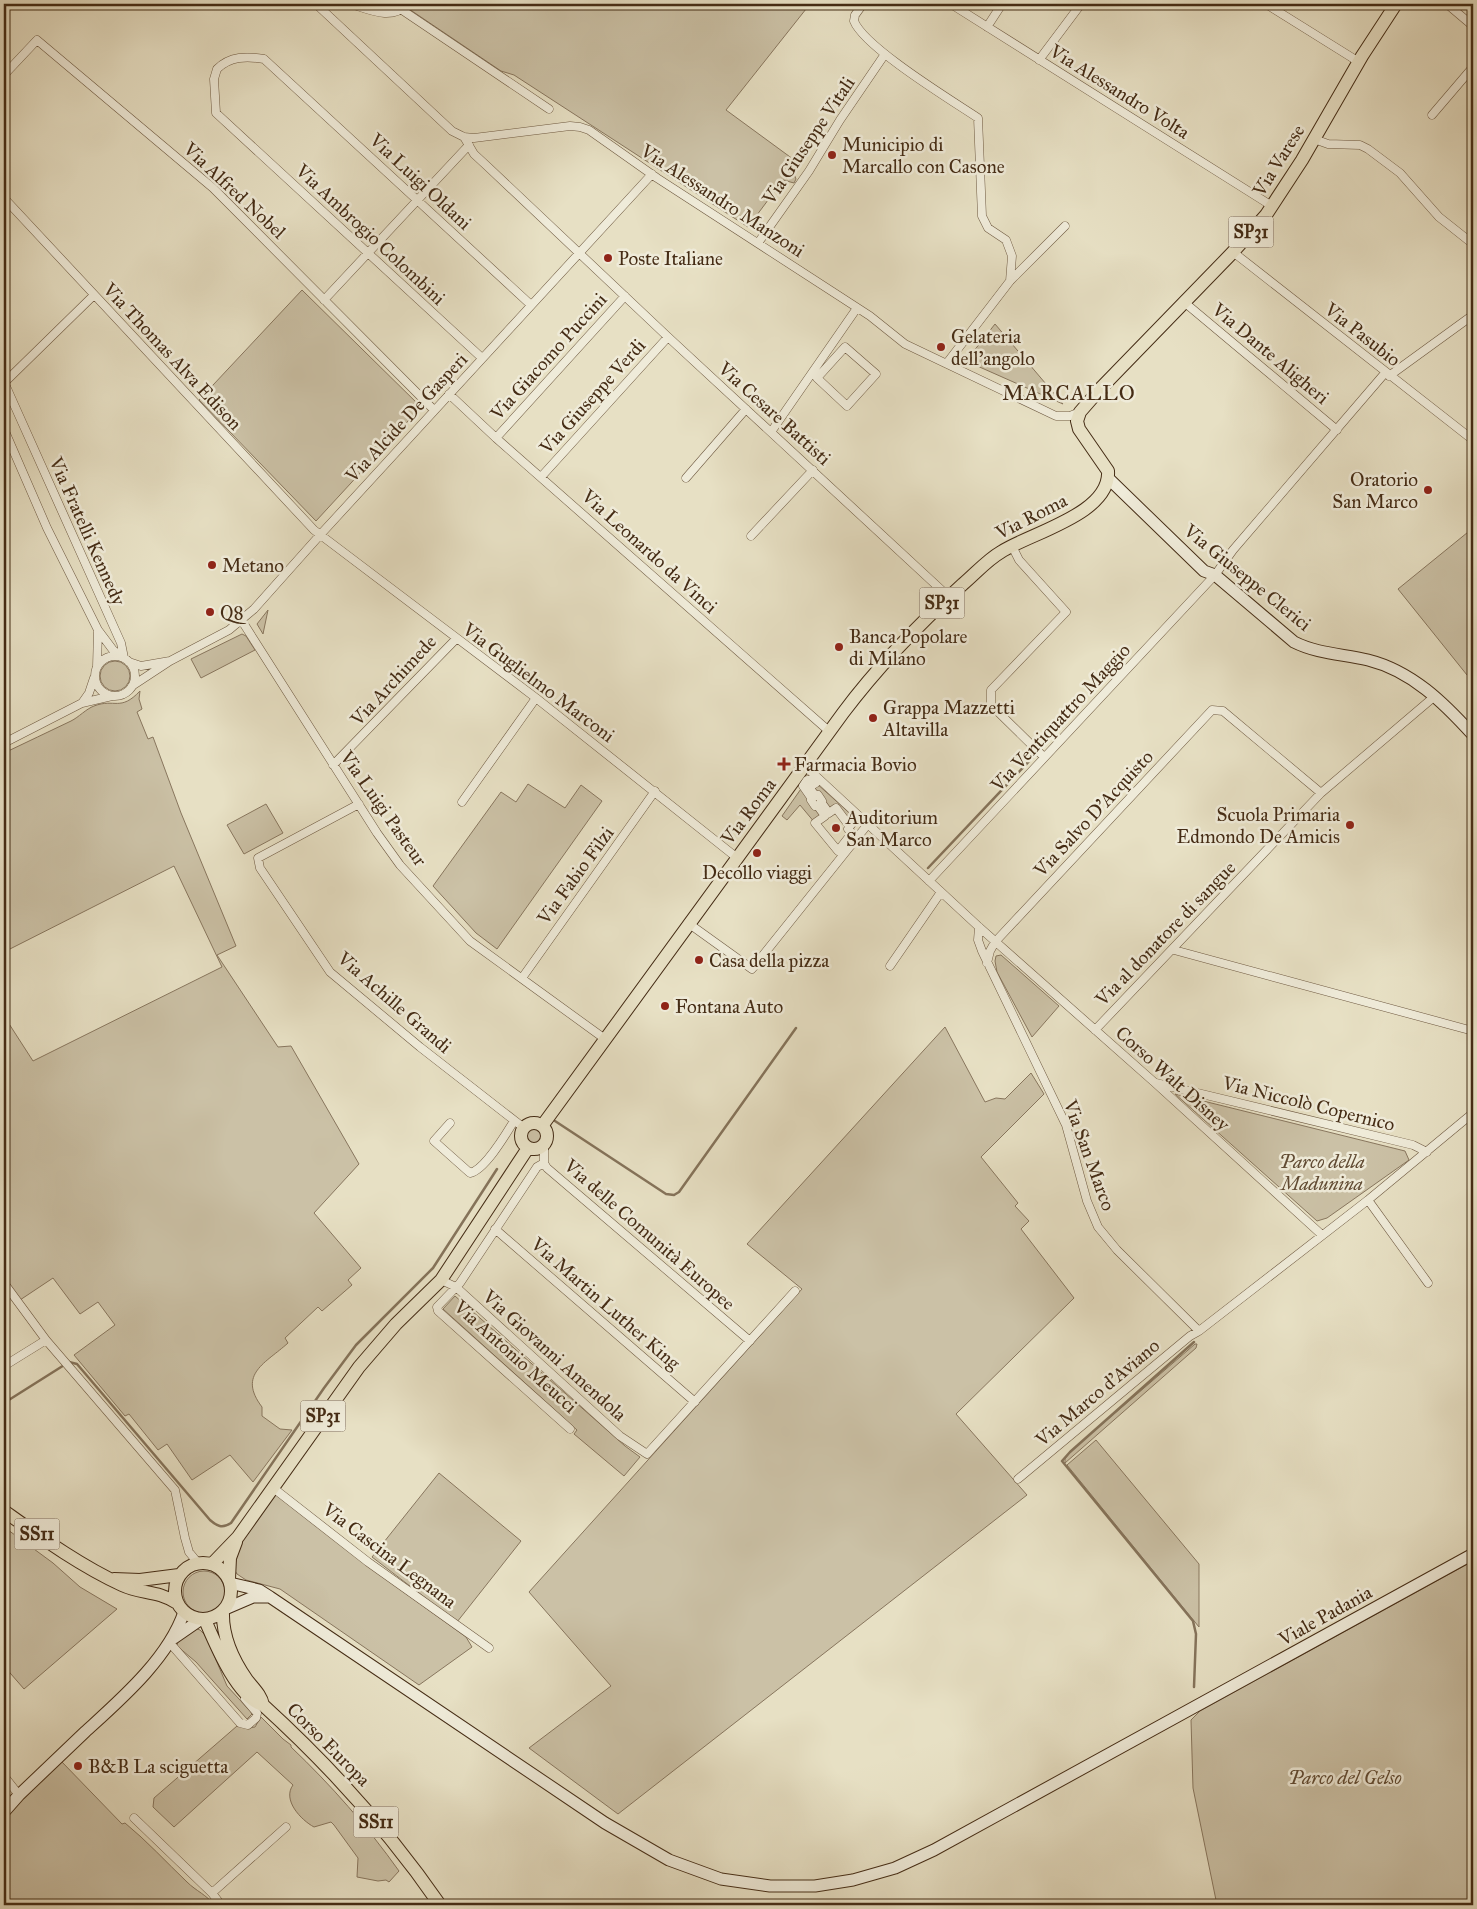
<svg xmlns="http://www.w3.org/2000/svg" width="1477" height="1909" font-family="'IM FELL Great Primer',serif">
<rect width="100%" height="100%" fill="#e7e0c4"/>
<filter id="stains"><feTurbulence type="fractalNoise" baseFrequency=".004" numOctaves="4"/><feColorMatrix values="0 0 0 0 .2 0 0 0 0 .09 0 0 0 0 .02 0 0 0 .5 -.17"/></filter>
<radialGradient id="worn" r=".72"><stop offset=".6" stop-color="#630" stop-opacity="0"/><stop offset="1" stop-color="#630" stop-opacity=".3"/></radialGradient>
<path fill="#cbc1a6" stroke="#88765e" d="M413,4H810L726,110L797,162L792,169L796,179L794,183L783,180L748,227L514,75L501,71L409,9Z
M302,290L421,407L316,521L199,400Z
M995,324L1063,404L966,361Z
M1473,528V670L1467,675L1398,589Z
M268,610L263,634L257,624Z
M242,634L246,636L255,650L201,678L191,659Z
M100 676a15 15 0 1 1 30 0a15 15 0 1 1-30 0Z
M140,691L139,699L142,709L137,712L148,739L153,737L181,813L236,946L217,955L278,1047L291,1046L359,1164L314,1213L361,1268L348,1280L352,1285L322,1311L318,1307L285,1338L288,1343C266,1363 237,1374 262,1407V1416L280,1429L292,1430L253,1482L230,1455L192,1480L167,1444L158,1450L129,1414L125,1416L74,1355L115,1325L98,1302L80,1314L53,1278L20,1300L4,1278V1016L33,1061L222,967L174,866L4,952V753C26,742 49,732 71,721C79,717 86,709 94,706C115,698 120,712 140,691Z
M816,783L854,817L848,824L836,808L829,813L811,786Z
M528,784L565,808L581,785L602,801L497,949L476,933L433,886L501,792L516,802Z
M803,786L825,816L815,823L800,805L787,820L782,816Z
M266,804L283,833L244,854L227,825Z
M1001,955L1059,1006L1032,1037L997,972L995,961L996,956Z
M945,1027L985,1102L996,1098L1005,1099L1031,1073L1044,1094L981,1157L1018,1203L1015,1206L1029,1221L1021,1229L1074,1298L956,1414L1027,1495L618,1814L529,1748L611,1686L529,1592L802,1289L747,1244Z
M1175,1094L1405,1151L1409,1160L1327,1218L1317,1221Z
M527 1136a8 8 0 1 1 16 0a8 8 0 1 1-16 0Z
M455,1296L625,1446L640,1457L624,1476L574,1434L577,1430L443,1309Z
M1195,1344H1197L1196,1348L1065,1463V1459L1071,1451Z
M1096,1440L1199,1564V1627L1067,1465Z
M439,1473L521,1541L457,1622L372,1557Z
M275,1494L365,1564L466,1637L472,1647L419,1685L280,1589L246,1580L237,1574L234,1569L236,1548Z
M4,1527L53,1563L80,1587L117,1609L24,1689L4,1666Z
M1473,1561V1905H1217L1193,1788L1191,1720L1200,1711Z
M183 1592a21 21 0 1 1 42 0a21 21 0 1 1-42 0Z
M195,1628L200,1630L206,1636L227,1686L251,1712L252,1714L247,1719L196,1662L177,1646L178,1641Z
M261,1717L283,1739L291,1745V1747C331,1785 367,1826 399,1871L389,1882L386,1880L378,1881L357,1877L358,1858L334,1825L331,1822L314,1827C301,1820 282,1800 293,1785L257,1752L174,1827L153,1807L154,1798L237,1726L248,1728L255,1727Z
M62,1762L122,1824L125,1823C147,1841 166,1862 187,1882C196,1891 207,1895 214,1905H4V1820L28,1792Z"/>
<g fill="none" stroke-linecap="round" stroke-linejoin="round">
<path stroke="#85735a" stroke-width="2.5" d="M928,868L1034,756
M555,1121L666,1194L674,1195L679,1192L796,1028
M1194,1342L1070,1452L1062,1461L1193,1621L1196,1634L1194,1687
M4,1403L69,1362L77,1364L210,1520C217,1526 222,1529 231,1523L324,1388L356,1345L433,1268L497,1169"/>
<g stroke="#6e5941" stroke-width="9">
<path id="street" d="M316,4L452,131L464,137L474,138L570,126L580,127L589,130L657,178L870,316L905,344L1056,416H1070L1080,412
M351,4C370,10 392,21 407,4
M863,4L855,15L854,21C864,47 951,100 978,118L982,216L988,228L1006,240L1012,256L1010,281L947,363
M951,4L1272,206
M1266,4L1359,62
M1447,4L1473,26
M4,6L21,4
M402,10L549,109
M987,27L1002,4
M1039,60L1081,4
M4,75L37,40L213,188L434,410
M1432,115L1473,67
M464,137L474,154L487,166L668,337L949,597
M1314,139L1328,144L1360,145L1368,149L1400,173L1439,217L1473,244
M4,198L314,530L536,698L736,857
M758,243L809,171L840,120L885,54
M1233,252L1473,440
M1010,281L1065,226
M324,300L469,145
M1184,302L1337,430
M845,347L876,374L847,406L817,378Z
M482,358L216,113L214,79L217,69C230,56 247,56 264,59L531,305
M1389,376L1473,315
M4,382L121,643L124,658
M4,383L94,295
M449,394L496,438L830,732
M4,429L47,528L98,630
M771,432L857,308
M496,438L625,296
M541,477L668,337
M686,478L746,409
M751,536L813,470
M1012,546L1019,560L1066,612L991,690V705L1044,757
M242,621L377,833L400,865L470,941L605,1039
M95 676a20 20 0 1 1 40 0a20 20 0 1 1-40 0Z
M170,661L229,630L254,609L320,535L652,174
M129,662L141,666L170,661L132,686
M97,667L98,630L113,650L122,657
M94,678L89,693L82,703L112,696
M4,743L82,703
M333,765L456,639
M805,766L979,927L1154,1082L1322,1235
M807,780H813L816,783L811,786V790L816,796L818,795L822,801L821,802L829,813L836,808L848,824L854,817L856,818L848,829L852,833L838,851L815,823L825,816L817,805L815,806L811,800L812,799L803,786Z
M462,802L536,698
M359,804L258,858L260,868L330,972L420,1047L524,1128
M929,881L1215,575L1233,550L1385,373
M688,923L752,969L868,824
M979,927L978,940L982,951L1066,1125L1087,1201L1098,1227L1117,1250L1199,1331
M1174,950L1473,1031
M987,963L990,951L995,942L1212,710L1223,711L1321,793
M890,966L941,892
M522,978L655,791
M1095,1030L1321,793L1435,696
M1156,1083L1413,1145L1427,1152
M450,1123L434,1141L470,1173C485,1170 506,1134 514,1121
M544,1145V1163L547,1168L750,1341
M544,1163L537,1167L460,1283L437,1307L438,1311L570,1429
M1368,1200L1428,1283
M495,1229L695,1402
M441,1280L456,1287L620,1436L647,1454L795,1291
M4,1283L46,1340L175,1490L185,1538L189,1552L198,1563
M4,1366L46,1340
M1018,1479L1190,1336L1199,1331L1368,1200L1473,1113
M272,1487L368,1562L489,1648
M169,1642L240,1723L248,1725L256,1718L257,1713L245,1699
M4,1776L19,1795
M134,1818L212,1893L221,1905
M212,1893L286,1827"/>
</g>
<g stroke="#452c15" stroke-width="13">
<path id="secondary" d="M1108,478L1204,571L1215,575L1294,642C1318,654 1343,654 1368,660C1412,671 1444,703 1473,735
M230,1583L259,1590L270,1597L605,1823L669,1860L721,1879L770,1886H815L853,1880L895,1868L934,1850L1473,1554
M225,1609L253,1597H269
M174,1638L200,1620
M4,1812L19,1795C41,1774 63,1753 85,1732C120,1700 168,1659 184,1612"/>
</g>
<g stroke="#452c15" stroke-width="14">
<path id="primary" d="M521 1136a13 13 0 1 1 26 0a13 13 0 1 1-26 0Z
M542,1126L843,713C879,665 919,624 963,584C975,574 987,560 1001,552C1030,533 1111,514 1108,471L1079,429L1077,421L1080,412L1101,388L1233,252L1266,215L1302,160L1362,56L1396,4
M4,1511C42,1538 79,1565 122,1585C141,1594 157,1590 177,1603
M175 1591a28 28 0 1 1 56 0a28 28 0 1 1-56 0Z
M212,1564L238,1537L359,1367L396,1324L441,1280L528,1148
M114,1579L140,1580L179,1575
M229,1579L230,1558L236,1542
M223,1611C222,1636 233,1660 247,1680C254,1689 261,1695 263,1705
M205,1620C215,1643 237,1698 263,1705C330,1766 389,1831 440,1905"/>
</g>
<use href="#street" stroke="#efebd9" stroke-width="8"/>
<use href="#secondary" stroke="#efebd9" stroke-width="11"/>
<use href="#primary" stroke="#e7e0c4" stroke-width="12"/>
</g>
<g fill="#8f2418" stroke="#efebd9" stroke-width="2">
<circle cx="832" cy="155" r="5"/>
<circle cx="608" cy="258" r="5"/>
<circle cx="941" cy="347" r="5"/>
<circle cx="1428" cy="490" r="5"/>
<circle cx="212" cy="565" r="5"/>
<circle cx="210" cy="612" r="5"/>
<circle cx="839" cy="647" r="5"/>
<circle cx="873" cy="718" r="5"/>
<path d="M781.5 756.5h5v5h5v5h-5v5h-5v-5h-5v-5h5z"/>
<circle cx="1350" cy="825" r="5"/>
<circle cx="836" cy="828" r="5"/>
<circle cx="757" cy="853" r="5"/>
<circle cx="699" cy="960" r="5"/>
<circle cx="665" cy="1006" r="5"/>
<circle cx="78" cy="1766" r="5"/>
</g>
<g text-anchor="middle" stroke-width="5" stroke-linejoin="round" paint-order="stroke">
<g fill="#efebd9" stroke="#786550" stroke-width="1">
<rect x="1228.5" y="216.5" width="45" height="31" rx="4"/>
<rect x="919.5" y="587.5" width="45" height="31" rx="4"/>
<rect x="300.5" y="1400.5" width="45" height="31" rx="4"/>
<rect x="14.5" y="1518.5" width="45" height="31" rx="4"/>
<rect x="353.5" y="1806.5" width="45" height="31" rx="4"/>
</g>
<g font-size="18" font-weight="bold" fill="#452c15">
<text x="1251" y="238">SP31</text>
<text x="942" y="609">SP31</text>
<text x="323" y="1422">SP31</text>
<text x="37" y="1540">SS11</text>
<text x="376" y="1828">SS11</text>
</g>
<g font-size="19" fill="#452c15" stroke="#efebd9">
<text transform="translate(1120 91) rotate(32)" y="7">Via Alessandro Volta</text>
<text transform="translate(808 140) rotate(-56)" y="7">Via Giuseppe Vitali</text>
<text transform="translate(1278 160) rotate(-58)" y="7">Via Varese</text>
<text transform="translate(421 181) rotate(43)" y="7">Via Luigi Oldani</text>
<text transform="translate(235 190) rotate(43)" y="7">Via Alfred Nobel</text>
<text transform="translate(723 200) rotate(33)" y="7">Via Alessandro Manzoni</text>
<text transform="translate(371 234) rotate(43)" y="7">Via Ambrogio Colombini</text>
<text transform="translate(1363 334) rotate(38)" y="7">Via Pasubio</text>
<text transform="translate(1271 353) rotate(40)" y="7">Via Dante Aligheri</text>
<text transform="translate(173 356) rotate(47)" y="7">Via Thomas Alva Edison</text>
<text transform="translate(548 356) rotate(-48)" y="7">Via Giacomo Puccini</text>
<text transform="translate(592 396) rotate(-48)" y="7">Via Giuseppe Verdi</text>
<text transform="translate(775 413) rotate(42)" y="7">Via Cesare Battisti</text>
<text transform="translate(406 417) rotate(-47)" y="7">Via Alcide De Gasperi</text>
<text transform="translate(1031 516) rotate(-27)" y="7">Via Roma</text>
<text transform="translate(88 531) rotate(66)" y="7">Via Fratelli Kennedy</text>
<text transform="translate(650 551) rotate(42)" y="7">Via Leonardo da Vinci</text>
<text transform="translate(1248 577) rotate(39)" y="7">Via Giuseppe Clerici</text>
<text transform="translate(393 680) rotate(-47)" y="7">Via Archimede</text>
<text transform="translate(539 682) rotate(37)" y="7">Via Guglielmo Marconi</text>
<text transform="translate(1060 717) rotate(-47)" y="7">Via Ventiquattro Maggio</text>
<text transform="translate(384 808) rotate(55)" y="7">Via Luigi Pasteur</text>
<text transform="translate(748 811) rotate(-53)" y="7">Via Roma</text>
<text transform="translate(1093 813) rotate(-47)" y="7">Via Salvo D'Acquisto</text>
<text transform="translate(575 875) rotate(-54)" y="7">Via Fabio Filzi</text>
<text transform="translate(1165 933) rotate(-46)" y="7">Via al donatore di sangue</text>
<text transform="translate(395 1002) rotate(41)" y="7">Via Achille Grandi</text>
<text transform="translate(1173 1078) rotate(42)" y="7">Corso Walt Disney</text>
<text transform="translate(1309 1103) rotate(14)" y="7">Via Niccolò Copernico</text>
<text transform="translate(1090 1155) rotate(70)" y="7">Via San Marco</text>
<text transform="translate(650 1234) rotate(41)" y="7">Via delle Comunità Europee</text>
<text transform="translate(606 1303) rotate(41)" y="7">Via Martin Luther King</text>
<text transform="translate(555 1355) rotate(42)" y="7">Via Giovanni Amendola</text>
<text transform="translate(516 1356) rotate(42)" y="7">Via Antonio Meucci</text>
<text transform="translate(1097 1392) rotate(-40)" y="7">Via Marco d'Aviano</text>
<text transform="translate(390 1555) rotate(37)" y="7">Via Cascina Legnana</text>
<text transform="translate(1325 1615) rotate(-29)" y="7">Viale Padania</text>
<text transform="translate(329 1744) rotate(45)" y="7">Corso Europa</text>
</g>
<g font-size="19" fill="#452c15" stroke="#efebd9" text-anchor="start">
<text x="842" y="151">Municipio di<tspan x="842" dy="22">Marcallo con Casone</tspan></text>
<text x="618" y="265">Poste Italiane</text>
<text x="951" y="343">Gelateria<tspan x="951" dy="22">dell'angolo</tspan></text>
<text x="1418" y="486" text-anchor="end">Oratorio<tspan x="1418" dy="22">San Marco</tspan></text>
<text x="222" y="572">Metano</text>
<text x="220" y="619">Q8</text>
<text x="849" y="643">Banca Popolare<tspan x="849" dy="22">di Milano</tspan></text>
<text x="883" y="714">Grappa Mazzetti<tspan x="883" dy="22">Altavilla</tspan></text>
<text x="794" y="771">Farmacia Bovio</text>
<text x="1340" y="821" text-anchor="end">Scuola Primaria<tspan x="1340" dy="22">Edmondo De Amicis</tspan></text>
<text x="846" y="824">Auditorium<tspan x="846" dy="22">San Marco</tspan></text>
<text x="757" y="879" text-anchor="middle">Decollo viaggi</text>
<text x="709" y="967">Casa della pizza</text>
<text x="675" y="1013">Fontana Auto</text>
<text x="88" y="1773">B&amp;B La sciguetta</text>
</g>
<g font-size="19" font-style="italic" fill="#604a32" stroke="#efebd9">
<text x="1322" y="1168">Parco della<tspan x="1322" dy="22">Madunina</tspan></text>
<text x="1345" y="1784">Parco del Gelso</text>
</g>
<g font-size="21" letter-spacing="1" fill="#452c15" stroke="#efebd9">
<text x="1069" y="400">MARCALLO</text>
</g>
</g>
<rect width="1477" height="1909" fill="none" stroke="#e7e0c4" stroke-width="20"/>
<rect x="5" y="5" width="1467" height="1899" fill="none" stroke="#452c15" stroke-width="2.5"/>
<rect x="10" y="10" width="1457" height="1889" fill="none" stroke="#452c15"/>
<rect width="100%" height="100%" filter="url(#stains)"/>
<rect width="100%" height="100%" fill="url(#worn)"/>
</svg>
